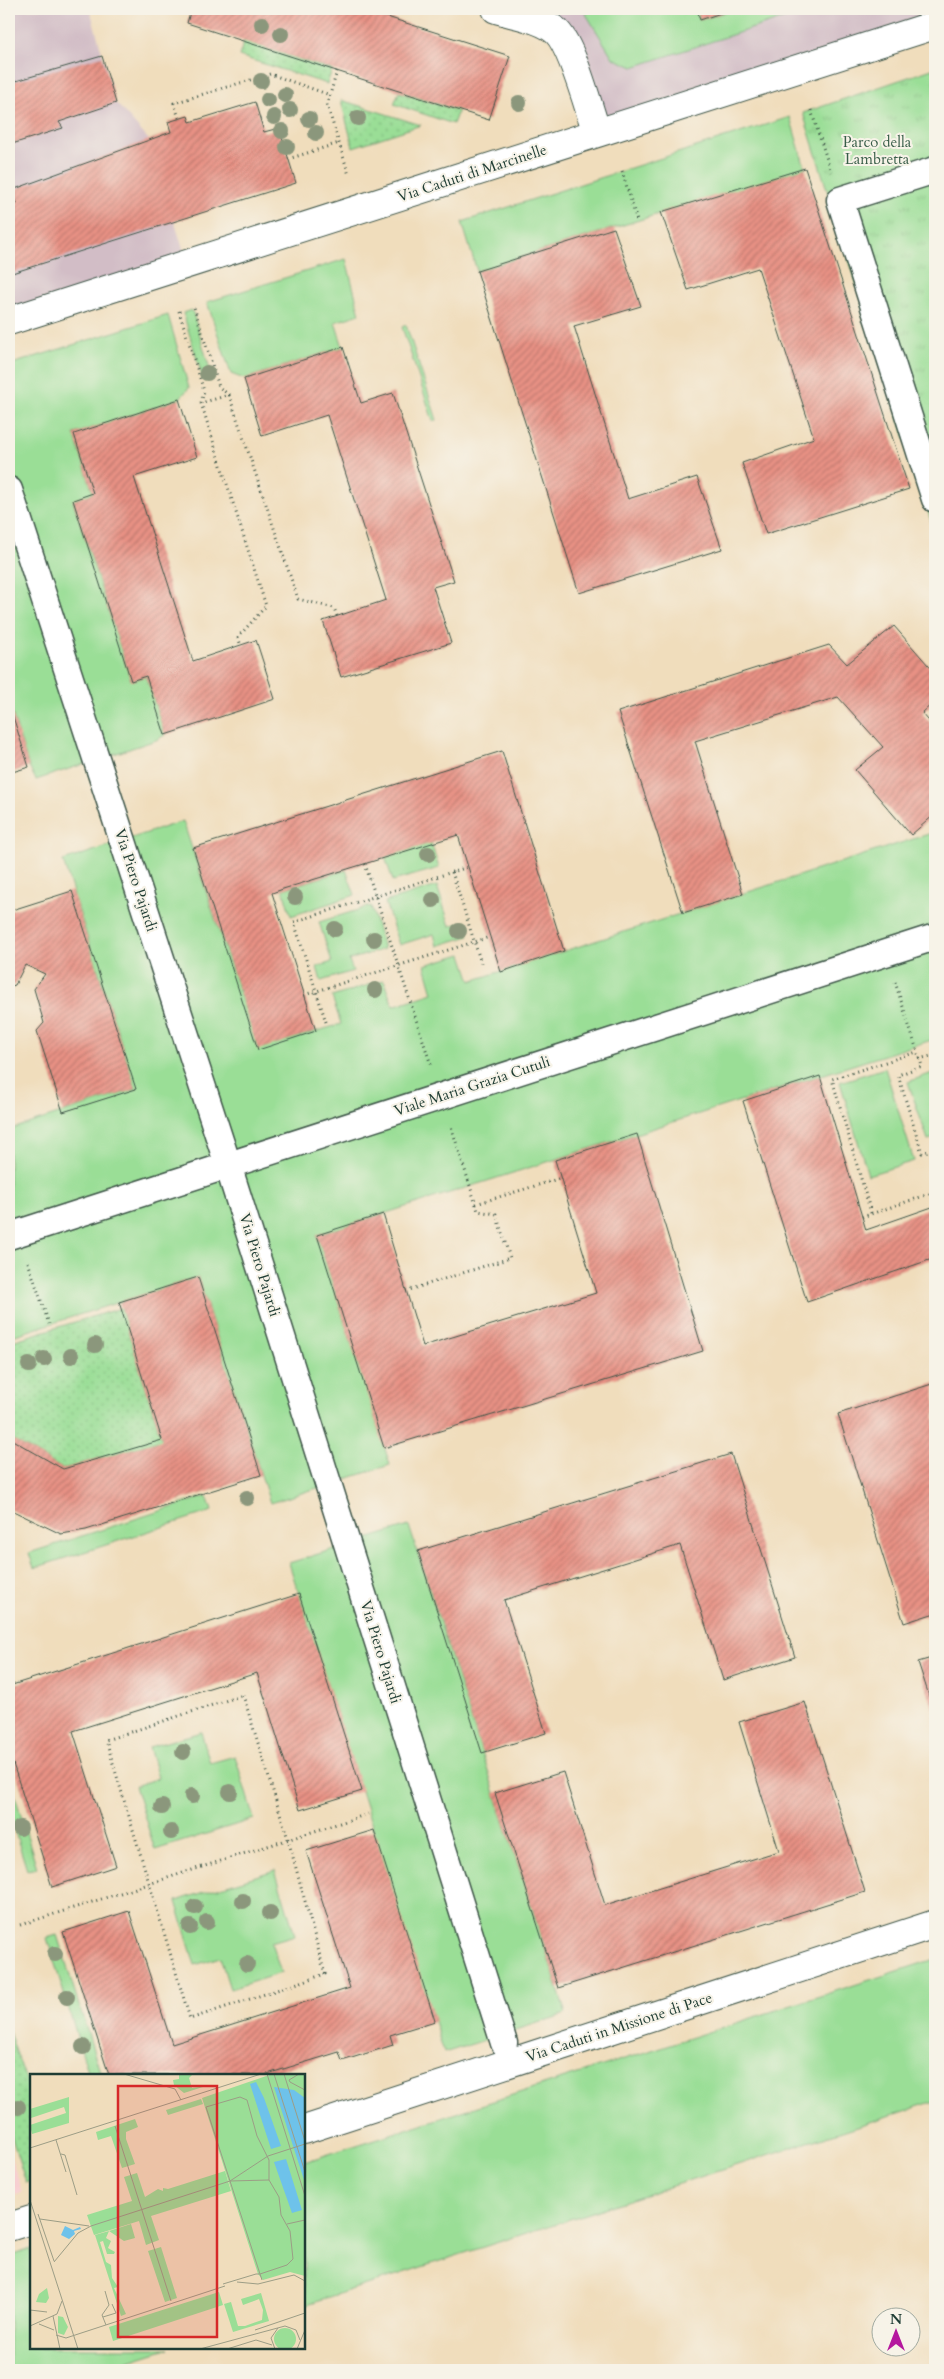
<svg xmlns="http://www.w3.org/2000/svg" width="944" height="2379" font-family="Cardo,serif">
<defs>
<pattern id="park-tufts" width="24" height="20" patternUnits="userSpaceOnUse" patternTransform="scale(1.25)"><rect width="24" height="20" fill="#9ade96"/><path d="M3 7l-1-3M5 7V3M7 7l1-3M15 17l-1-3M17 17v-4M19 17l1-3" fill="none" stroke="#84bf82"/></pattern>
<pattern id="garden-dots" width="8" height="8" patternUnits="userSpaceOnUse" patternTransform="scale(1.25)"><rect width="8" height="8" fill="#9ade96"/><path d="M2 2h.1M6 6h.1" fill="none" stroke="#84bf82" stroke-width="1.8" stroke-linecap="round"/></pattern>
<pattern id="building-hatch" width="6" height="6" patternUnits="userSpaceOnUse" patternTransform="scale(1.25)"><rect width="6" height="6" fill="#e89184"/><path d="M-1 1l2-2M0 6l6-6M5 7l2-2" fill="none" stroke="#bb786d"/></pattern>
</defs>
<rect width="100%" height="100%" fill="#f7f3e8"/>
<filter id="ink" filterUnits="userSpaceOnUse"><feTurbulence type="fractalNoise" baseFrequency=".02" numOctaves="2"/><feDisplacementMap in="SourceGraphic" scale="10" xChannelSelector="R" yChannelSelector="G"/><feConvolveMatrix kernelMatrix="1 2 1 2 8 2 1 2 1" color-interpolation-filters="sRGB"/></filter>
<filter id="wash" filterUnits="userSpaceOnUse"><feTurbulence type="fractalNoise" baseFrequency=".0096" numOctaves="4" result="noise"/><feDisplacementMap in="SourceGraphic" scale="20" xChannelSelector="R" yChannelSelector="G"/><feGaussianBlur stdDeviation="1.12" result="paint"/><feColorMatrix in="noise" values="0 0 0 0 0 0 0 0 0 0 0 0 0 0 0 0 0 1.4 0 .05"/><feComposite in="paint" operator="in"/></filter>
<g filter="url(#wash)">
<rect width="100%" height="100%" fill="#f0ddbc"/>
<path fill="#f7cfd1" d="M9,2153L23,2192L9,2196Z"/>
<path fill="#d2bdc6" d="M9,9H90L116,103L148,139L188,264L9,321Z
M496,9H935V25L597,133L567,46Z"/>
<path fill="#9ade96" stroke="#5c8e65" d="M583,9H697L700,20L734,9H812L633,67L613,58Z
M790,117L805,168L477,271L462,222Z
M346,259L360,314L335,322L343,347L244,379L231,374L207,302Z
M192,310L212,376L203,379L183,313Z
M168,315L189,388L179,399L74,434L93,493L73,501L131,681L146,676L165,735L156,740L36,780L29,767L9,703V365Z
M406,325L437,420L433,421L402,327Z
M183,821L258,1049L341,1024L332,997L384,980L393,1006L433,993L425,965L462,954L471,981L935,832V1039L317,1235L390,1465L270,1503L198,1277L9,1337V1130L136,1089L63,861Z
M431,843L439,868L393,881L385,857Z
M346,870L355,895L291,916L283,889Z
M437,886L450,926L464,922L469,936L437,946L434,934L399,945L385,902Z
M371,906L384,949L349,960L353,971L321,981L317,967L332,962L319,922Z
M885,1068L914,1161L868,1175L840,1082Z
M935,1072V1138L928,1140L908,1082Z
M207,1496L212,1511L34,1568L29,1553Z
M409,1526L566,2014L444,2053L289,1563Z
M201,1732L210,1763L235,1756L254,1819L155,1850L135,1786L158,1778L149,1747Z
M9,1776L37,1868L27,1870L9,1813Z
M275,1870L295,1935L271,1942L281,1973L230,1989L220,1957L195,1965L176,1901Z
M57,1935L101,2075H89L47,1938Z
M935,1959V2101L304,2305V2162Z
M31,2249V2348H170L101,2370H9V2257Z"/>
<path fill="url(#park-tufts)" stroke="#5c8e65" d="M935,68V534L803,113Z"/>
<path fill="url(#garden-dots)" stroke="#5c8e65" d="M244,41L332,70L327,84L239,56Z
M399,92L458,111L453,124L394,104Z
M341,100L421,125L353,147Z
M121,1308L162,1440L63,1469L9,1438V1342Z
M9,2032L31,2094V2181L26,2183L9,2129Z"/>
<g id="blocks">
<path fill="url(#building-hatch)" d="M191,9H362L510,56L489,120L187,23Z
M697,9H733L700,20Z
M102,56L116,103L59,122L63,128L12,144L14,152L9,154V83Z
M255,102L264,132L279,128L296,183L9,274V207L17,204L12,190L171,132L168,122L188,116L190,122Z
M805,168L909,489L766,534L742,463L814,438L758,268L688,290L661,212Z
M614,228L641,306L574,326L628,499L697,477L722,549L579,593L477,271Z
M343,347L361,403L393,393L454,581L433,587L451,643L341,677L323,621L386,600L327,415L262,436L244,379Z
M179,399L197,457L134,477L193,661L256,640L275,699L165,735L146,676L131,681L73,500L93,493L74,434Z
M894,626L935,673V701L922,713L935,728V814L911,835L855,770L883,747L838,697L695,741L743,894L683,913L618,712L829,645L847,664Z
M9,704L29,767L9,773Z
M502,751L564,951L501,972L458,835L283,889L272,893L316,1031L258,1050L193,848Z
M72,891L136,1089L63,1112L37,1031L44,1023L34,989L45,974L25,965L15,985L9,987V911Z
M820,1076L866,1230L935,1206V1258L807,1302L743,1101Z
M637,1134L703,1351L384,1448L317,1235L383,1214L423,1346L596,1293L555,1160Z
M198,1277L261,1475L86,1530L61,1534L9,1509V1438L63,1469L162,1440L119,1302Z
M935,1383V1613L904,1623L838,1414Z
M731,1454L795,1657L723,1680L680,1545L504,1600L546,1733L482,1753L418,1551Z
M299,1594L362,1791L300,1810L257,1673L73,1731L116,1866L52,1887L9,1751V1686Z
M935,1657V1714L918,1662Z
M805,1702L865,1892L558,1988L495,1793L563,1772L605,1905L779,1851L739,1722Z
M374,1830L435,2021L390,2035L393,2045L342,2061L339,2052L264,2075H109L63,1932L129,1911L172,2044L350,1988L306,1851Z"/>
</g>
</g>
<g filter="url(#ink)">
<use href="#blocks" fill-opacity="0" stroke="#3e5548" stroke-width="1"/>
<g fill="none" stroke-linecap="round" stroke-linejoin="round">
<g stroke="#3e5548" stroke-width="29">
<path id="pedestrian" d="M935,170L840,200L935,499
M9,490L228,1165L504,2043
M9,1236L935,937"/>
</g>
<g stroke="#3e5548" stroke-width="30">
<path id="minor" d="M496,9C515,15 542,18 557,32C573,48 589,110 597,133
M9,321L935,25
M304,2130L935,1924
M9,2227L31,2220"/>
</g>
<path stroke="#3e5548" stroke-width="3" stroke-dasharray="1 4" stroke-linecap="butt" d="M337,71L327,105L349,175
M811,110L831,172
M179,118L174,103L270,74L330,95
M288,159L339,143
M622,171L637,221
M179,311L204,391L201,403L229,395L219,387L194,307
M229,395L298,599L334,608L337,616
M201,403L266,606L238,637L241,646
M365,864L432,1068
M452,872L481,963
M895,982L922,1066L898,1075L922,1153L935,1149
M304,995L490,937
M326,1022L294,922L468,867
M919,1059L935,1055
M476,1204L561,1178
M871,1213L832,1079L917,1052
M862,1217L935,1192
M28,1262L49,1324
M406,1291L510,1258L496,1214L478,1211L451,1126
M243,1695L288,1839L325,1974L190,2019L106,1740Z
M20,1925L368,1814"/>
<use href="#pedestrian" stroke="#fff" stroke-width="26"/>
<use href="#minor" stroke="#fff" stroke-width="28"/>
</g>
<g fill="#8b977c">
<circle cx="262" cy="24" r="8"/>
<circle cx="281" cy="34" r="8"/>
<circle cx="261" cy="81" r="8"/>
<circle cx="285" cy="95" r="8"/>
<circle cx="268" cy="100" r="8"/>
<circle cx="519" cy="103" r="8"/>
<circle cx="290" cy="110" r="8"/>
<circle cx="274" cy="117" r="8"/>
<circle cx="358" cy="118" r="8"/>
<circle cx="309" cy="119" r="8"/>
<circle cx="282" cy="131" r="8"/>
<circle cx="316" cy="133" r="8"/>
<circle cx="287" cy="147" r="8"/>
<circle cx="207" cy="373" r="8"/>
<circle cx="428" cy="854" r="8"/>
<circle cx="295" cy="897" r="8"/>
<circle cx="433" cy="900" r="8"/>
<circle cx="335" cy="929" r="8"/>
<circle cx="459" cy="931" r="8"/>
<circle cx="374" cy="939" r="8"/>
<circle cx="375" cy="990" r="8"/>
<circle cx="95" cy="1345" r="8"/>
<circle cx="71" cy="1356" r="8"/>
<circle cx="44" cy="1359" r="8"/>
<circle cx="29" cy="1365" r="8"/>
<circle cx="247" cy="1498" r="8"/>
<circle cx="183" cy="1752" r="8"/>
<circle cx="230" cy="1792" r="8"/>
<circle cx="192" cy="1796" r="8"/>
<circle cx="162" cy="1807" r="8"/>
<circle cx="20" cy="1828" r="8"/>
<circle cx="171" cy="1832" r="8"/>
<circle cx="243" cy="1901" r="8"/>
<circle cx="195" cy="1907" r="8"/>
<circle cx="270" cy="1913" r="8"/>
<circle cx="207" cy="1922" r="8"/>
<circle cx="190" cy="1927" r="8"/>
<circle cx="55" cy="1954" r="8"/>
<circle cx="247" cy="1964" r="8"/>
<circle cx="67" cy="1997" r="8"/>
<circle cx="83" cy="2047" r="8"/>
<circle cx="18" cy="2107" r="8"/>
</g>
</g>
<g text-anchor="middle" stroke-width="4" stroke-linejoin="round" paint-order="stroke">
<g font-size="15" fill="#385d48" stroke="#f7f3e8">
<text x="877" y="147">Parco della<tspan x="877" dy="17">Lambretta</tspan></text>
</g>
<g font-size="15" fill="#1f3d34" stroke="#f7f3e8">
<text transform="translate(472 173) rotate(-18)" y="5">Via Caduti di Marcinelle</text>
<text transform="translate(136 880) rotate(72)" y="5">Via Piero Pajardi</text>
<text transform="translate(472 1086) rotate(-18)" y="5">Viale Maria Grazia Cutuli</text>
<text transform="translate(260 1265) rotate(73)" y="5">Via Piero Pajardi</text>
<text transform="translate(381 1652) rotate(73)" y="5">Via Piero Pajardi</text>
<text transform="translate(619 2027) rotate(-18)" y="5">Via Caduti in Missione di Pace</text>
</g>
</g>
<g transform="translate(30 2074)">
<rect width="275" height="275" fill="#f0ddbc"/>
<path d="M149,0H163L159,4L162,14L176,12L154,19L144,11L143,6L149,5ZM171,25L173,30L138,41L136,36ZM105,45L108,53L96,58V65L105,90L92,94L81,62L68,66L66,58ZM195,97L201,117L121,142L129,166L116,171L109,147L64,161L57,141L102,127L94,103L107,99L115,123L128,115L133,117V114L138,115ZM131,173L147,224L135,228L118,177ZM189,218L193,231L83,267L79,253ZM28,242L33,243L38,253L34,261L28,259ZM244 265a11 11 0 1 1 22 0a11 11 0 1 1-22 0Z" fill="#9ade96"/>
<path d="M242,0H275V202L260,198L233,206L228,200L172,24Z" fill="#9ade96"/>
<path d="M39,23V49L2,60L0,51L36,39L34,33L1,44L0,35ZM101,150L105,164L94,167L79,157L76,164L81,167L78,174L85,178L84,180H77L73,167L70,168L76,188L81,191L82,204L88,213L84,214L96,240L91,242L65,161L79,157ZM17,214L19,224L16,229L6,228L9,220ZM231,219L239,247L203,258L194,230L201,228L208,252H215L232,246L233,236L229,225L213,231L211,225Z" fill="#9ade96"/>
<path d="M226,8L234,24L251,72L241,75L220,10ZM244,13L264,16L275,24V109ZM256,85L272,136L262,139L244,88ZM35,152L43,156L50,153L51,155L44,157L45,160L39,165L31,161Z" fill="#6ec2ea"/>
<path fill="none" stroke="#9c9d86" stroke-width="1" d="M94,0L145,15L151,26M237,0L275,122M244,0L275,98M254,0L275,67M269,0L259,6L260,8L275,16M85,52L141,227M26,66L36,98M0,74L231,0M31,80L35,81L47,121M200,107L239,106M0,126L48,275M8,140L24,187M10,145L59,152M257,150L275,146M24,188L48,159L61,152L200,107L238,82L275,70M207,208L228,210L264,201L275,207M193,210L226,200H230L257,191L263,185L260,157L251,141L249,123L239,106V86L227,62L217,26L210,23L176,33L200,107L230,200L232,206M75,217L79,231L72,241L76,251M0,236L17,238M23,242L30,275M73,243L86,239L82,230M9,250L24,256M0,252L27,240L32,227M225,256L275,239M26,261L36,264L195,212M170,275L255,252L266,256L270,266M197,275L226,266L242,271M245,275L241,264L248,254M267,275L275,256"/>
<path fill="#d62828" fill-opacity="0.15" stroke="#d62828" stroke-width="2.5" d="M88,12H187V263H88Z"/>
<rect width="275" height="275" fill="none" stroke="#1f3d34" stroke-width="2.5"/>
</g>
<rect width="944" height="2379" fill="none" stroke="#f7f3e8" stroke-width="30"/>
<g transform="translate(896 2332)"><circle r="24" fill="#f7f3e8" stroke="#a1aaa0"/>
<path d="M0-4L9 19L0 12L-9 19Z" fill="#b5179e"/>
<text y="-8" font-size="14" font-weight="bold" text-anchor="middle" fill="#1f3d34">N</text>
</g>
</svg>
